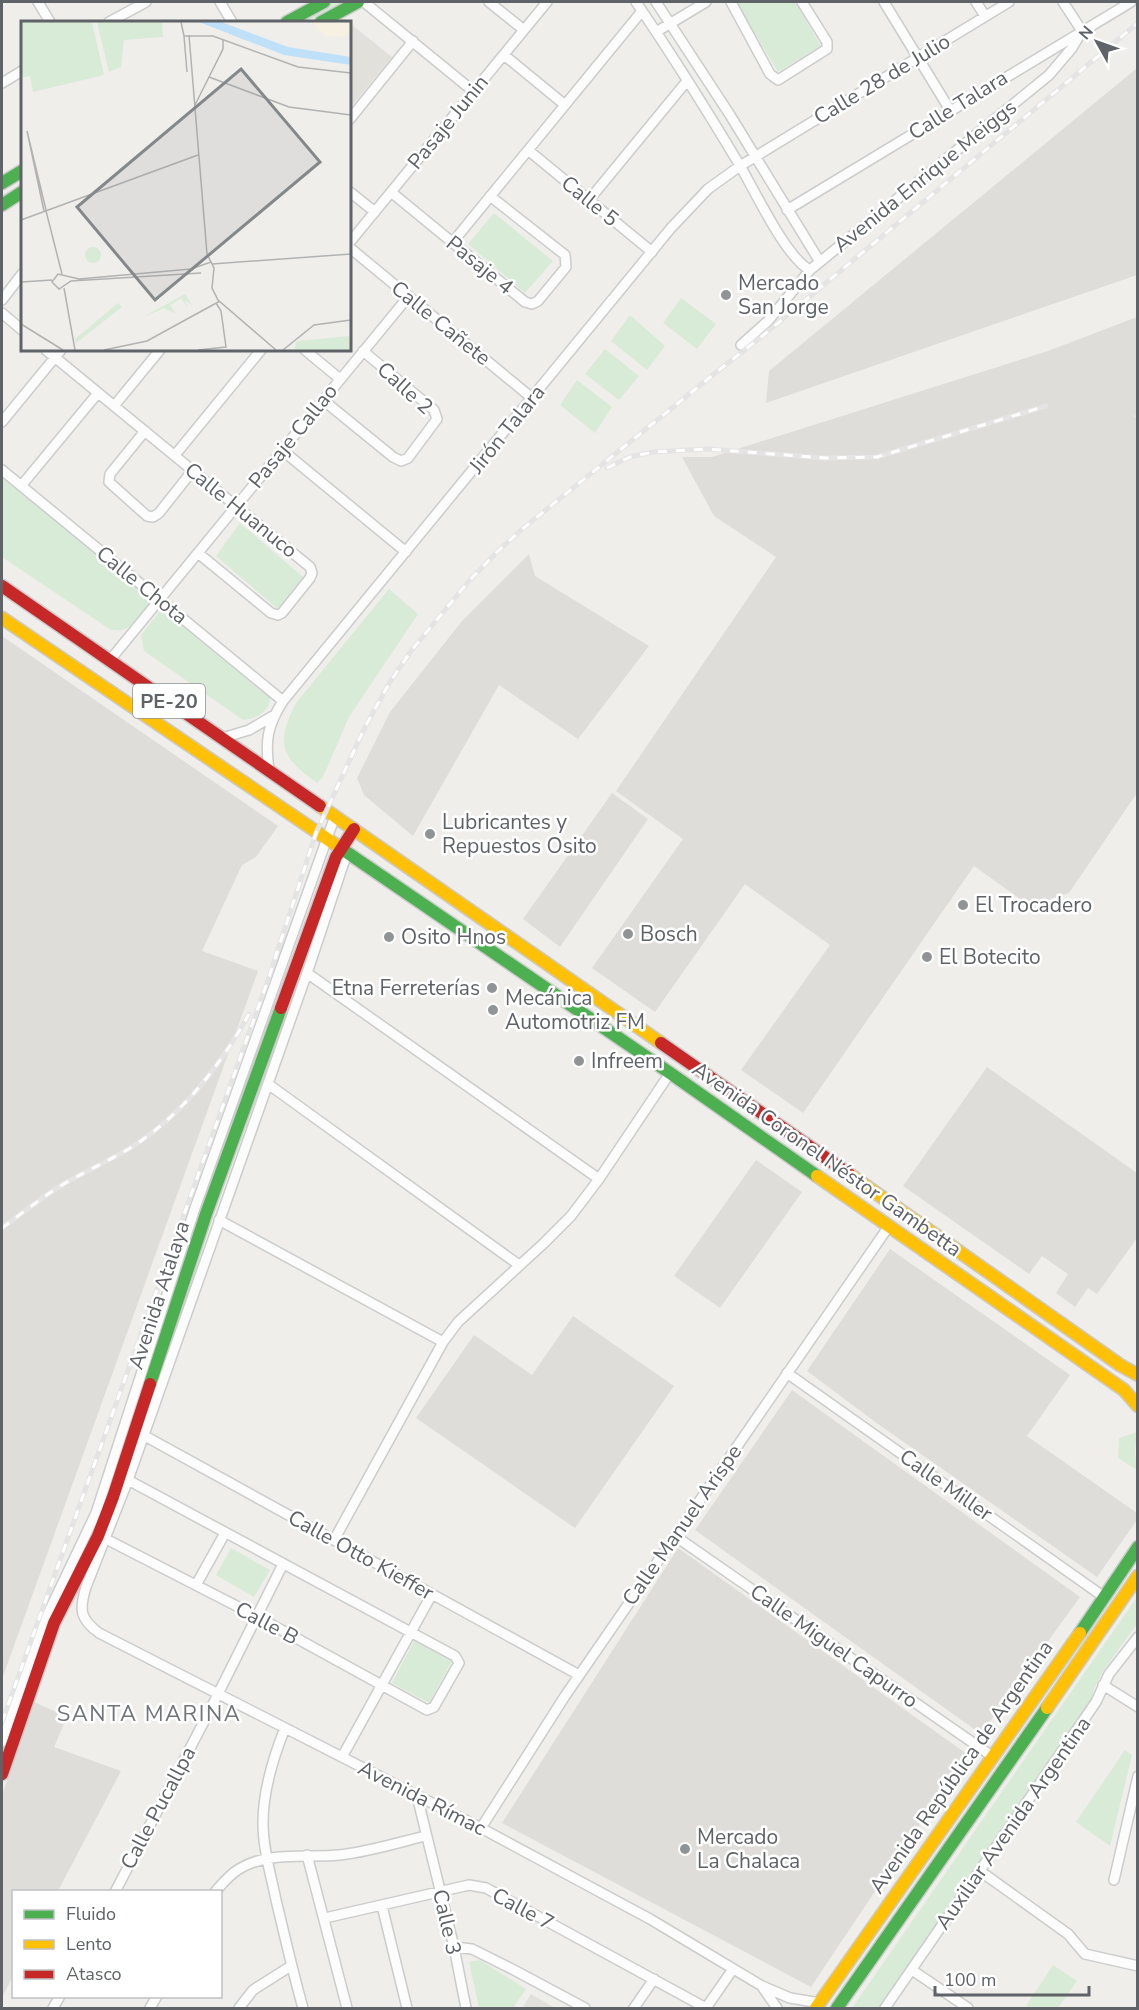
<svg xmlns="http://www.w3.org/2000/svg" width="1139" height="2010" font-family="'Nunito Sans',sans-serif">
<rect width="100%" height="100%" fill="#efeeea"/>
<path fill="#dfddda" d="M1137,68V275L766,403L769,371Z
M1137,317V417L1132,414L1138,419L1137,793L1069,893L1030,906L974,866L803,1113L741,1070L830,945L745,884L655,1012L592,968L683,839L616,791L776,557L714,516L682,457H712L1048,351Z
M529,554L535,576L649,646L578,739L499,685L413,836L364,795L357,778L390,712L462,621Z
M2,636L278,826L256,857L242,865L202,951L258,971L2,1679Z
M612,793L648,819L560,947L523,919Z
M987,1067L1137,1173V1238L1097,1294L1088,1288L1075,1307L1056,1293L1068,1274L1042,1256L1029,1274L903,1186Z
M756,1160L802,1192L720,1308L674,1276Z
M890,1249L1070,1375L1027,1436L1137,1513V1520L1097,1577L878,1424L807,1371Z
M573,1316L674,1386L575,1528L416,1418L474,1335L532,1375Z
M792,1390L1080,1597L981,1734L695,1530Z
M678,1548L967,1754L811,1987L502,1823Z
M34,1702L67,1717L54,1747L121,1771L58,1891L14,1892L13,1976L2,1998V1795Z"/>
<path fill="#e2e0da" d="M347,21L392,57L350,108V22H344Z
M531,1994L555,2008H522Z"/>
<path fill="#d8ebd6" d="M327,2H344L307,22H290Z
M736,2H795L821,46L778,72Z
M494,213L553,261L525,293L468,244Z
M681,298L716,324L697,349L663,323Z
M630,315L665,346L647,370L611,341Z
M605,349L639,376L619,400L585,374Z
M577,380L612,407L595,433L560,405Z
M2,477L149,594L151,599C146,610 134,627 122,630C118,631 115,630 111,630L2,557Z
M240,523L303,577L278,609L216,556Z
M389,589L418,614L349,717L323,777L317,783C281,757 275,744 296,703Z
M161,610H165L269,694L270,700C267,713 256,719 243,720L144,651L141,635Z
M1137,1432L1135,1451L1137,1470L1118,1458L1119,1438Z
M231,1548L270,1570L254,1597L216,1575Z
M1137,1597V1624L1103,1671L1094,1689L1092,1700L879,2008H852Z
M415,1639L453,1659L429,1703L392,1683Z
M1125,1750L1132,1755L1110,1846L1076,1822Z
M480,1960L526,1989L513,2008H479L469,1962Z
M1053,1965L1077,1981L1058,2008H1030L1026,2006Z"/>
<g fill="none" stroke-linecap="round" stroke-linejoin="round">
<g stroke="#cbcccc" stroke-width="12">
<path id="street" d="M38,2L50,22
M220,2L232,22
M364,2L473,91
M489,2L524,30
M636,2C672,55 706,109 739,164C754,189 786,258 810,270
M656,2L730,115L820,262
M731,2L770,74L778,80L827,49V42L802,2
M884,2L950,110
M976,2L985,16
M1063,2L1082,31
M109,22L146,2
M656,32L706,2
M504,55L565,105
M2,83L22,71
M350,119L413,41
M528,150L652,252
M350,192L375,212
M391,192L525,302L532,304L538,301L566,267L565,255L490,196
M589,200L687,81
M787,210L1131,2
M350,242L547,2
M452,243L642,11
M350,248L532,398
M2,300L22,274
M2,313L22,330
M741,345L768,321L810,270L1049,75L1072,48L1082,31
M46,350L310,567L312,573L310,578L282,613L278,615L271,613L198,553
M305,350L340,379
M323,400L393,457L401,461L408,458L437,419L434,410L363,351
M114,406L160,350
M2,422L61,350
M145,431L110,474L109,482L147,516L153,517L159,513L193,470
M282,450L406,552
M175,455L261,350
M2,470L283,701
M21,486L98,393
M110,660L408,297
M222,738L249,730L273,716
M269,770C265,741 267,726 283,701L671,228L708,189L740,166L1009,2
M347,853L307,973L128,1480L86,1587C79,1610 80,1619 99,1633L481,1828L650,1919L762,1986L790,1998L820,2003
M307,973L599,1179
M268,1084L519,1265
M219,1220L443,1342
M787,1373L1104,1597
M143,1435L579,1675
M675,1536L992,1756
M106,1539L256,1616L427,1710L434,1707L459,1663L455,1656L128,1480
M334,1540L443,1342L458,1322L543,1244L571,1216L599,1179L670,1073
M196,1585L225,1533
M1103,1685L1138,1707
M285,1728C273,1758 263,1790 263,1823C263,1849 271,1875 276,1900C285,1937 293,1973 303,2008
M2,1742L45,1620L96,1513L195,1208L335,816
M342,1757L432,1594
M417,1796L454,1947L466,2008
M481,1828L565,1696L889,1226
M307,1855L347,2008
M980,1871L1068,1934L1085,1954L1138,1966
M1114,1880L1138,1776
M115,1892L210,1710L283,1564
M215,1892C222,1884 229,1875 239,1869C268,1851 307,1858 339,1855C368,1852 397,1843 425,1836
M382,1906L407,2008
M325,1918L469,1885L486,1888L706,2008L733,1969
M454,1947L472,1949L514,1970L585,2008
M912,1970L968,2008
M763,1988L777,2008
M53,2008L60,1996
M150,2008L157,1996
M239,2008L253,1990L291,1966
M634,2008L654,1979
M885,2008L1096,1702L1109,1674L1138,1637"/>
</g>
<g stroke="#cacacb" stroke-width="15">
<path id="fast" d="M287,22L324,2
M321,22L358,2
M2,183L22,171
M2,205L22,192
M339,847L670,1073L817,1176
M150,1384L206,1214L281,1008
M1080,1633L1138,1547
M837,2008L1047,1708"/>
</g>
<g stroke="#cacacb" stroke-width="15">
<path id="slow" d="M2,618L339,847
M320,806L661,1043
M849,1174L1120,1365L1138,1375
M817,1176L1124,1390L1138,1406
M1047,1708L1138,1576
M816,2008L1080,1633"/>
</g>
<g stroke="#cacacb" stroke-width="15">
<path id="jam" d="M2,586L320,806
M281,1008L336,857L354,829
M661,1043L849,1174
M2,1774L54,1623L98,1536L113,1497L150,1384"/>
</g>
<use href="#street" stroke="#fdfcfc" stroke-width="9"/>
<use href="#fast" stroke="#4caf50" stroke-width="12"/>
<use href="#slow" stroke="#ffc107" stroke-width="12"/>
<use href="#jam" stroke="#c62828" stroke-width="12"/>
<g stroke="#e4e4e4" stroke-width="5">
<path id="rail" d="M607,468L630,457L653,452L707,449L825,458L877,457L1046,406
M2,1228C21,1214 41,1198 62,1185C87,1170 114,1159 138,1143C185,1111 222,1063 249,1014
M2,1722L268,980L316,833L365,727L390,682L411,651L469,581L497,552L521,530L724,366L760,338L1138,23"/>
</g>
<use href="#rail" stroke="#fff" stroke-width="3" stroke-dasharray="9" stroke-linecap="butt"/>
</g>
<g fill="#919496" stroke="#fff" stroke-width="2">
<circle cx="726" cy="295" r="6"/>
<circle cx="430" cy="834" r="6"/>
<circle cx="963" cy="905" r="6"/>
<circle cx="628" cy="934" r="6"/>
<circle cx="389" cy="937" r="6"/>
<circle cx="927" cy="957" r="6"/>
<circle cx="492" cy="988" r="6"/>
<circle cx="493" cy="1010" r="6"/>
<circle cx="579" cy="1061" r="6"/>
<circle cx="685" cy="1849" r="6"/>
</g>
<g text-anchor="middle" stroke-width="5" stroke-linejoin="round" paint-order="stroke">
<rect fill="#fff" stroke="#8f9295" stroke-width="1.5" x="133" y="684" width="72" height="34" rx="4.5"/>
<g font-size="20" font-weight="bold" fill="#5f6368">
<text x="169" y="708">PE-20</text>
</g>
<g font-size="21" fill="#5f6368" stroke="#fff">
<text transform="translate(882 79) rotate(-31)" y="7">Calle 28 de Julio</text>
<text transform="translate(958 105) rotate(-32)" y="7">Calle Talara</text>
<text transform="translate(448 122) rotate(-51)" y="7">Pasaje Junin</text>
<text transform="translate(925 176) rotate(-39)" y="7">Avenida Enrique Meiggs</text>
<text transform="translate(590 201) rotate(39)" y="7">Calle 5</text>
<text transform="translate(480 265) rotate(39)" y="7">Pasaje 4</text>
<text transform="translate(441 323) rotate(39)" y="7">Calle Cañete</text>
<text transform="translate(405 388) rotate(42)" y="7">Calle 2</text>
<text transform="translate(507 429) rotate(-51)" y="7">Jirón Talara</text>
<text transform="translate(293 436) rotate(-51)" y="7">Pasaje Callao</text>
<text transform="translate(241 510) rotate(39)" y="7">Calle Huanuco</text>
<text transform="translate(142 585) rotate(39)" y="7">Calle Chota</text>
<text transform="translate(827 1159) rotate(35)" y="7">Avenida Coronel Néstor Gambetta</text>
<text transform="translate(159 1295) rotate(-72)" y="7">Avenida Atalaya</text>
<text transform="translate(946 1485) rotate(35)" y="7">Calle Miller</text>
<text transform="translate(682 1525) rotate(-55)" y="7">Calle Manuel Arispe</text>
<text transform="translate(361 1555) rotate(29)" y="7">Calle Otto Kieffer</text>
<text transform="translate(267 1623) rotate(28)" y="7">Calle B</text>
<text transform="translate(834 1646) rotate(35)" y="7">Calle Miguel Capurro</text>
<text transform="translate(961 1767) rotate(-55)" y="7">Avenida República de Argentina</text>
<text transform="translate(422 1798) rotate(27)" y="7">Avenida Rímac</text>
<text transform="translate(158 1808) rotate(-62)" y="7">Calle Pucallpa</text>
<text transform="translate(1013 1823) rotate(-55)" y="7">Auxiliar Avenida Argentina</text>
<text transform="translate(523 1909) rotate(28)" y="7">Calle 7</text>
<text transform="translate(447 1922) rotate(77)" y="7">Calle 3</text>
</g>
<g font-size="21" fill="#5f6368" stroke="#fff" text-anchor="start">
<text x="738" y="290">Mercado<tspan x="738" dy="24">San Jorge</tspan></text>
<text x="442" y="829">Lubricantes y<tspan x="442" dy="24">Repuestos Osito</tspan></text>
<text x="975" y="912">El Trocadero</text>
<text x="640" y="941">Bosch</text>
<text x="401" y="944">Osito Hnos</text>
<text x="939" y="964">El Botecito</text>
<text x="480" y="995" text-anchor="end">Etna Ferreterías</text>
<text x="505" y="1005">Mecánica<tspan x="505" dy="24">Automotriz FM</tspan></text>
<text x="591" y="1068">Infreem</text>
<text x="697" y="1844">Mercado<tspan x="697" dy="24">La Chalaca</tspan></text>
</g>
<g font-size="22" letter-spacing="1.5" fill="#70757a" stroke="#fff">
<text x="149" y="1721">SANTA MARINA</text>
</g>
</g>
<g transform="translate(21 21)">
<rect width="330" height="330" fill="#efeeea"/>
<path d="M0,1H71L83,54L12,71L9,55L0,57ZM76,1H141L142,16L103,19L100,46L88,51ZM64 234a8 8 0 1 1 16 0a8 8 0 1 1-16 0ZM164,273L171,284L164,279L166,287L161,277L149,284L155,293L143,287L122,296ZM97,282L101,286L55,322L54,318ZM328,315L329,329H273L276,320Z" fill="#d8ebd6"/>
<path d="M291,1H330V8L323,16L304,15Z" fill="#f6f1e1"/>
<path d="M178,1H200L267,26L330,36V44L263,34Z" fill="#bfe0f9"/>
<path fill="none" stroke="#b1b2b2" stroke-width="1.5" d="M160,1L163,15H192L277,46L330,52M168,14L186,233L193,247L191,267L197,279L255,329M163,15L166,51M188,56L268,86L330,94M174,84L202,28V19M23,190L6,110L25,189M25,190L41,253M0,199L177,134M191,243L330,233M180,252L50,260L38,268L31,261L37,253L58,258L170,248L190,241M0,261L31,259M43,267L54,329M0,303L42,329M83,329L126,320L199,280M177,329L205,326L200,290L195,282M262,329L293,304L330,299"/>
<path fill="#84888a" fill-opacity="0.15" stroke="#84888a" stroke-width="3" d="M220,48L299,141L134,279L56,186Z"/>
<rect width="330" height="330" fill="none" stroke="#5f6368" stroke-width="3"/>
</g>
<rect width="1139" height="2010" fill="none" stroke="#5f6368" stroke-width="6"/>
<rect x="12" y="1890" width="210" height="108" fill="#ffffff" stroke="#bfc1c3" stroke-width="1.5"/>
<rect x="24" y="1910" width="30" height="9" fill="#4caf50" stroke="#bfc1c3" stroke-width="1.5"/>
<text x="66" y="1920" font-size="18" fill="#5f6368">Fluido</text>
<rect x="24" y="1940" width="30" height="9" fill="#ffc107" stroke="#bfc1c3" stroke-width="1.5"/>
<text x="66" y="1950" font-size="18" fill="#5f6368">Lento</text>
<rect x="24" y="1970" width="30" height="9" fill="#c62828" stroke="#bfc1c3" stroke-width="1.5"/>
<text x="66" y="1980" font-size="18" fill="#5f6368">Atasco</text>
<g transform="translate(1097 42) rotate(310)" stroke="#ffffff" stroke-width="4.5" paint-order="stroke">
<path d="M0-4.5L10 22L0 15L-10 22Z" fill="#5f6368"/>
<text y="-9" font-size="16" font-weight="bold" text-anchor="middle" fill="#5f6368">N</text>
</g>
<path d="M935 1986v9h154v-9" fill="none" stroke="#5f6368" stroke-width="3"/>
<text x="944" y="1986" font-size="18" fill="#5f6368" stroke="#ffffff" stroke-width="4.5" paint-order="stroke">100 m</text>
</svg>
